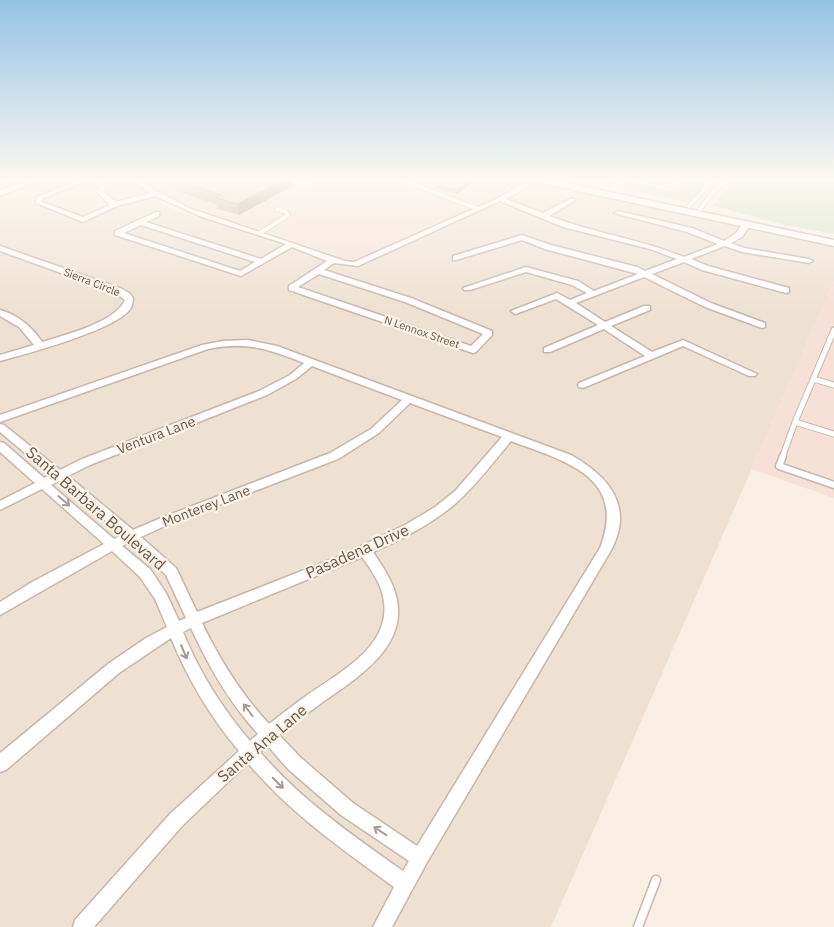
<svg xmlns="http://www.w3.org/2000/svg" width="834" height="927" font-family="'IBM Plex Sans',sans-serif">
<rect width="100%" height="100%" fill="#f8efe2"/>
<path fill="#efe1d1" d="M39,180H131L150,196L176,210L261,236L348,267L366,264L540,182L834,246V281L551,927H0V195Z"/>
<path fill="#f7e0d6" d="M144,180H522L523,181L506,193L359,260L350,261L264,231L196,210L160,193Z
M597,180H693L677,197Z
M834,281V498L751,469Z"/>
<path fill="#d0e3c3" d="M691,180H705L688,198L706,180H710L691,200L685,202L627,189L624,186C629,182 633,183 639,184L638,186L653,189L658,188L656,191L660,189H663L662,191L679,193Z
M737,180H834V234L790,226L713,206L719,197Z"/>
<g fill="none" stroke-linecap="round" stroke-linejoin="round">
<g stroke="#c7b7ab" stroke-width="5.5">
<path id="service-far3" d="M285,180L304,185L313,180
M402,180L478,209
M627,180L671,189L680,180
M612,189L623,180
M689,206L713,180
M700,209L714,191L728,180
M260,233L288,215L286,212L277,209"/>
</g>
<g stroke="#c7b7ab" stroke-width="7">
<path id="service-far2" d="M834,330L795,422L834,434
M813,379L834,385
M782,458L795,422"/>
</g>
<g stroke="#c7b7ab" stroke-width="9">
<path id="service-far1" d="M783,456L779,466L834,485"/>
</g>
<g stroke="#c7b7ab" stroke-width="11">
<path id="service" d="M638,927L656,880"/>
</g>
<g stroke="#c7b7ab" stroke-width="3">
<path id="minor" d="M79,180H87L42,199V202L83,217L110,205L97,192V190L100,188L92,180H99L107,189L104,192L116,202L150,193L134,180H141L155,190L189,208L345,261L354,262L498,198L529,180H536L526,188L506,199L543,213L570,199H574V201L549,216C593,233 640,239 684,257L718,244L687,232L614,213L618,211L692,228L724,241L736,233L743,223H746L750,225L742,237L731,243L744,248L809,259L813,261L809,263L742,252L725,246L691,259L708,266L789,288V292L786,293L702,270L684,262L652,274L711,303L765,323V327L762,328L705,307L644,277L576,303L605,322L644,306H650V310L611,326L652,352L683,340L757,374L755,376H749L683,346L583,388L579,387L578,385L579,383L645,356L604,329L550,352H544V348L598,325L556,299L518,313L515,314L511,311L557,293L570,300L587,293L572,285L526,272L470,290H464L463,288L526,267L578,281L594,291L638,274L545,249L522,240L456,260H453V256L522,235L551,245L637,267L645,271L677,259L650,249L563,227L500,201L358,266L334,263L324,270L411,298L492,331V335L476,352L473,353L289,290V286L327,261L292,247L241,276L115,235V231L156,212H159V216L146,222L261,259L286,244L202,217L155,196L117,206L83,222L36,203L37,197ZM141,225L255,262L240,271L124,233ZM319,274L405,302L483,334L471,346L298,287Z
M0,246L120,288L129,293L133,298C133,302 132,306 130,309C116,330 26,354 0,361V355L34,345L19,327L0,316V310C18,315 32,327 42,342C64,335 115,323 125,300L114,292L0,251Z
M248,340L277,346L571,455C610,477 635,508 610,552L426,864L392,927H373L394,887C342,849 290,813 248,763L182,826L94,927H73L75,920L170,814L239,751C210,717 188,679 171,638L119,673L6,770L0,772V753L4,750L108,664L146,638L167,627L155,599L140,577L112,551L0,615V602L32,582L104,544L42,489L0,510V501L35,483L0,452V442L4,443L44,478L51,475L0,432V424L4,425L60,470L82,459L259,391L290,375L304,363C269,349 246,341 208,349L0,422V415L202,345L223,341ZM312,366L402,400L371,429L330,453L161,518L133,530L68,476L90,465L267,395L296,379ZM410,403L502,437L455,491L435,507L405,525L340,556L197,612L176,568L141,537L169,524L338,459L379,433ZM511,441C564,461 628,476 600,548L417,846L353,803L300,757L279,735C291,725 303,716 316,707C350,682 407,651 397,600C394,583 383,567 373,552C401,540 431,524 455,504C476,485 493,463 511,441ZM59,481L122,535L114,539L51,485ZM130,542L166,575L186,618L179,621L166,593L150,569L122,546ZM362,557C372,571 382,585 384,602C390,648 337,674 306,696C293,705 281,715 269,724C241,694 220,660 202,623ZM191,628C209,667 229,702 258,734L250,741C222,708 199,672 183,632ZM268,746L288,769L341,815L409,861L403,871C352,835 301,800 260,752Z"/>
</g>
<g stroke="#ccb9ab" stroke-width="3">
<path id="secondary" d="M27,180H39L0,196V190Z
M537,180H553L834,240V246L541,183Z"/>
</g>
<use href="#service-far3" stroke="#fff" stroke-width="4"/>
<use href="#service-far2" stroke="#fff" stroke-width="5"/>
<use href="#service-far1" stroke="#fff" stroke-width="6"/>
<use href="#service" stroke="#fff" stroke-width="8"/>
<use href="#minor" fill="#fff" fill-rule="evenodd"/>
<use href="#secondary" fill="#fff" fill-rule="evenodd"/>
</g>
<path fill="#c9b2a3" d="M174,180L292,186L239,215L217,209L216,204L176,191Z
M443,180H476L457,194L435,188V185Z"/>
<path fill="#a49184" d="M282,180H292V186L239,215L237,204Z
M471,180H476L457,194V190Z"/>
<path fill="#eacfbd" stroke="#a49184" d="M174,180H282L237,204L215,197L221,195Z
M443,180H471L457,190L435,185Z"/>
<defs><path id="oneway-shaft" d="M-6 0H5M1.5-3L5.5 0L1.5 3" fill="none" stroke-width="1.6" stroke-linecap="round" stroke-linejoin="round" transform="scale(1.25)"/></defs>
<g stroke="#a79a94">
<use href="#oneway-shaft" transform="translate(64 501) rotate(41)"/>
<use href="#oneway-shaft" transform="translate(184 652) rotate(67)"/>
<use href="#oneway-shaft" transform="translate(248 710) rotate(-127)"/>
<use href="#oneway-shaft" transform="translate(278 783) rotate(45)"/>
<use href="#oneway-shaft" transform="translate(380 831) rotate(-146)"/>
</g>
<linearGradient id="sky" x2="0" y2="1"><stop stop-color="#95c3e4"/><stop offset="0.58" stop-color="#fcf8f2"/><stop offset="1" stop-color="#fcf8f2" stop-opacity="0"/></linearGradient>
<rect width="834" height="310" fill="url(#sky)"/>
<g text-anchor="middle" stroke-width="4.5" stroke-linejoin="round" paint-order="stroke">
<g font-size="11" fill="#6c574c" stroke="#fcf4e7">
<text transform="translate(92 282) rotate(21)" y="4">Sierra Circle</text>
<text transform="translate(422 332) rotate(19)" y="4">N Lennox Street</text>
</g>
<g font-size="14" fill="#6c574c" stroke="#fcf4e7">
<text transform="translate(156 435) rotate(-21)" y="5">Ventura Lane</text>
<text transform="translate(206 506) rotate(-21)" y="5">Monterey Lane</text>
</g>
<g font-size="16" fill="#6c574c" stroke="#fcf4e7">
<text transform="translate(96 508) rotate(41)" y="6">Santa Barbara Boulevard</text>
<text transform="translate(357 551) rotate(-24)" y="6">Pasadena Drive</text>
<text transform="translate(262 743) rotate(-40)" y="6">Santa Ana Lane</text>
</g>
</g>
</svg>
